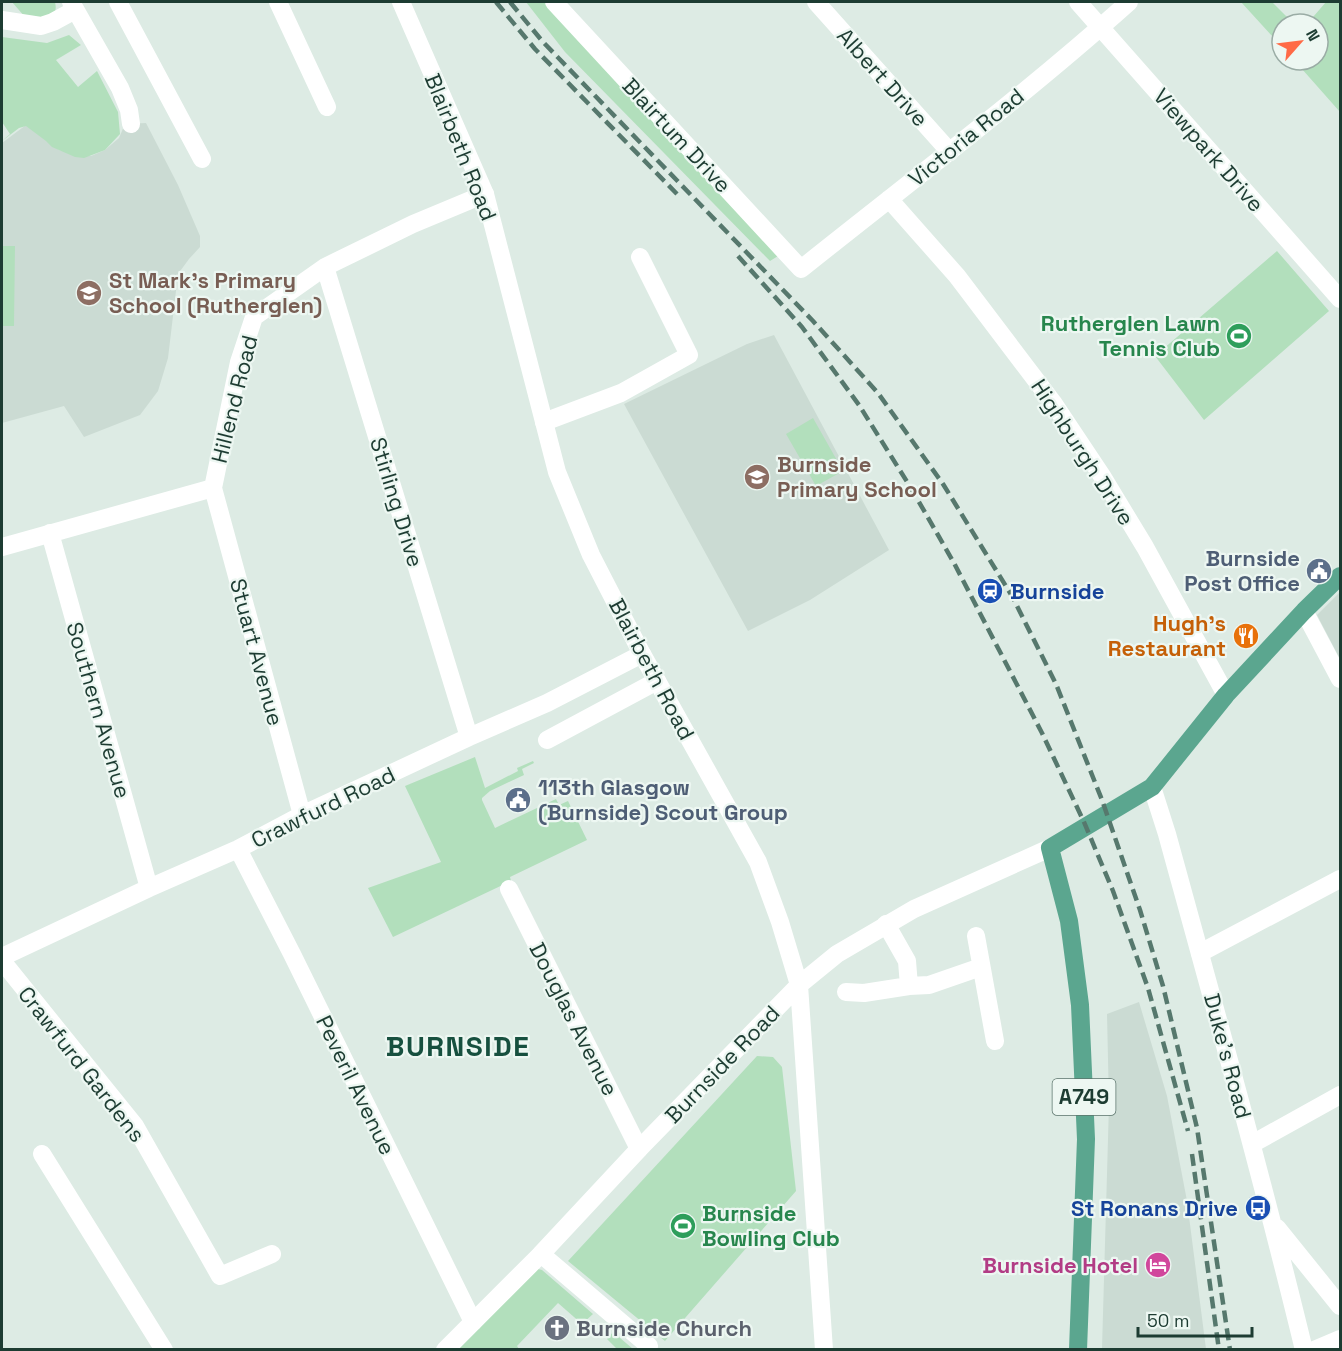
<svg xmlns="http://www.w3.org/2000/svg" width="1342" height="1351" font-family="'Space Grotesk',sans-serif">
<rect width="100%" height="100%" fill="#ddebe4"/>
<path fill="#cbdbd3" d="M146,123L178,185L200,236V247L189,259L178,274L168,358L158,391L140,415L84,437L64,406L2,423V143L26,125L59,150L91,156L105,150L119,138L125,124Z
M774,335L889,550L810,600L748,631L624,404L747,344Z
M1340,592V659L1317,615Z
M1139,1002L1167,1096L1187,1201L1206,1349H1102L1109,1104L1107,1014Z"/>
<path fill="#b2dfbc" d="M12,2H55C60,23 38,18 25,17Z
M526,2H563L778,256L770,261L565,52Z
M1241,2H1272L1294,24H1282V47Z
M1326,2H1340V112L1294,60H1318V24H1307Z
M69,35L81,45L56,60L78,87L97,71L118,112L120,134L105,150L84,158L75,157L52,147L46,141L26,126L19,128L2,141L10,134L2,122V37L47,43Z
M2,246H15L14,326H2Z
M1277,251L1329,311L1204,420L1155,356Z
M813,418L843,471L816,486L786,434Z
M475,757L485,788L518,771L517,768L533,761L534,763L522,769L524,775L490,791L482,798V800L495,828L556,799L559,805L568,801L587,840L510,877L511,881L393,937L368,888L441,862L405,786Z
M757,1056L773,1057L782,1067L796,1191L665,1341L568,1261Z
M538,1269L542,1270L593,1314L582,1324L558,1303L517,1346L519,1349L458,1350Z
M613,1332L633,1349H617L607,1339Z"/>
<g fill="none" stroke-linecap="round" stroke-linejoin="round">
<path stroke="#fff" stroke-width="18" d="M71,2L120,88L129,110L131,124
M118,2L202,159
M278,2L327,107
M554,2L801,269C911,181 1024,96 1129,2
M816,2L950,152
M1078,2L1340,299
M2,20L41,26L53,22L75,10
M889,199L957,276L1054,404L1102,476L1145,547L1226,695
M325,267L469,737
M544,422L621,393L689,355L640,257
M50,533L149,888
M2,547L213,488
M1304,611L1340,679
M547,740L657,681
M302,815L213,488L239,362L254,317L325,267L413,224L485,194
M238,849L292,954L473,1322
M509,889L639,1149
M886,924L907,961L909,986
M976,936L995,1041
M1200,953L1340,879
M2,957L149,888L238,849L302,815L469,737L547,703L642,654
M2,961L135,1126L220,1276L272,1254
M846,992L864,993L909,986L929,985L981,967
M1252,1144L1340,1095
M42,1154L164,1350
M541,1254L649,1346L648,1350"/>
<path stroke="#fff" stroke-width="18" d="M401,2L485,194L557,472L591,555L642,654L758,862L780,922L799,985L824,1350
M1152,787L1167,834C1214,1005 1262,1177 1304,1350
M1277,1228L1340,1306
M445,1350L541,1254L639,1149L799,985L837,954L914,909L1050,848
M1314,1350L1340,1339"/>
<path stroke="#5ba68f" stroke-width="18" d="M1078,1350L1086,1139L1080,1005L1069,921L1050,848L1152,787L1226,695L1304,611L1340,576"/>
<path stroke="#56786d" stroke-width="4.5" stroke-dasharray="12 6" stroke-linecap="butt" d="M496,2L535,49L677,194
M510,2L543,42L813,321L878,393L943,484L1012,596L1056,684L1102,800L1140,910L1163,986L1197,1128L1230,1350
M738,256L802,327L859,405L911,488L954,563L1042,733L1084,822L1113,891L1148,988L1188,1131
M1192,1154L1219,1350"/>
</g>
<defs>
<g id="school-disc" transform="scale(1.35)"><circle r="9.5" fill="#8d6e63" stroke="#edf7f2"/><path d="M0-5L7-2L0 1L-7-2ZM-4 1L0 2.5L4 1V4Q0 6-4 4Z" fill="#fff"/></g>
<g id="stadium-disc" transform="scale(1.35)"><circle r="9.5" fill="#2e9e5b" stroke="#edf7f2"/><path d="M0-5a6.5 5 0 1 0 0 10a6.5 5 0 1 0 0-10ZM-3.5-1.8h7v3.6h-7Z" fill="#fff"/></g>
<g id="civic-disc" transform="scale(1.35)"><circle r="9.5" fill="#5c6f8a" stroke="#edf7f2"/><path d="M-.6-6.5H3V-4.5H.6V-3L4-1V1h2V6H-6V1h2V-1L-.6-3ZM-1.2 2.5V6h2.4V2.5Z" fill="#fff"/></g>
<g id="station-disc" transform="scale(1.35)"><circle r="9.5" fill="#1a4fb4" stroke="#edf7f2"/><path d="M-3-6H3Q5-6 5-4V2Q5 4 3 4L4.5 6H3L1.5 4h-3L-3 6H-4.5L-3 4Q-5 4-5 2V-4Q-5-6-3-6ZM-3.5-4v3h7v-3ZM-3.5 1v1.5H-2V1ZM2 1v1.5H3.5V1Z" fill="#fff"/></g>
<g id="restaurant-disc" transform="scale(1.35)"><circle r="9.5" fill="#e8710a" stroke="#edf7f2"/><path d="M-5-6h1v4h1v-4h1v4h1v-4h1v5L-1.5 .5V6h-2V.5L-5-1ZM5-6V6H3V1.5H1.5Q1.5-4 5-6Z" fill="#fff"/></g>
<g id="bus-disc" transform="scale(1.35)"><circle r="9.5" fill="#1a4fb4" stroke="#edf7f2"/><path d="M-5-6H5V4H4V6H2V4H-2V6H-4V4H-5ZM-3.5-4V0h7V-4ZM-3.5 1.2v1.5H-2V1.2ZM2 1.2v1.5H3.5V1.2Z" fill="#fff"/></g>
<g id="hotel-disc" transform="scale(1.35)"><circle r="9.5" fill="#d1479c" stroke="#edf7f2"/><path d="M-6-4.5h1.5V1H6V5H4.5V3h-9V5H-6ZM-4 0a1.8 1.8 0 1 1 3.6 0ZM.5 0V-2.5h3Q6-2.5 6 0Z" fill="#fff"/></g>
<g id="church-disc" transform="scale(1.35)"><circle r="9.5" fill="#6b7280" stroke="#edf7f2"/><path d="M-1.2-6h2.4v3.5h3.3v2.4h-3.3V6h-2.4V-.1h-3.3v-2.4h3.3Z" fill="#fff"/></g>
</defs>
<g fill-rule="evenodd">
<use href="#school-disc" x="89" y="293"/>
<use href="#stadium-disc" x="1239" y="336"/>
<use href="#school-disc" x="757" y="477"/>
<use href="#civic-disc" x="1319" y="571"/>
<use href="#station-disc" x="990" y="591"/>
<use href="#restaurant-disc" x="1246" y="636"/>
<use href="#civic-disc" x="518" y="800"/>
<use href="#bus-disc" x="1258" y="1208"/>
<use href="#stadium-disc" x="683" y="1226"/>
<use href="#hotel-disc" x="1158" y="1265"/>
<use href="#church-disc" x="557" y="1328"/>
</g>
<g text-anchor="middle" stroke-width="4.5" stroke-linejoin="round" paint-order="stroke">
<rect fill="#edf7f2" stroke="#5b746c" stroke-width="1.5" x="1052.5" y="1079" width="63" height="36" rx="4.5"/>
<g font-size="21" font-weight="bold" fill="#1d3c32">
<text x="1084" y="1104">A749</text>
</g>
<g font-size="22" fill="#1d3c32" stroke="#edf7f2">
<text transform="translate(883 77) rotate(48)" y="8">Albert Drive</text>
<text transform="translate(677 135) rotate(47)" y="8">Blairtum Drive</text>
<text transform="translate(966 137) rotate(-39)" y="8">Victoria Road</text>
<text transform="translate(461 147) rotate(68)" y="8">Blairbeth Road</text>
<text transform="translate(1209 150) rotate(49)" y="8">Viewpark Drive</text>
<text transform="translate(234 399) rotate(-76)" y="8">Hillend Road</text>
<text transform="translate(1083 452) rotate(57)" y="8">Highburgh Drive</text>
<text transform="translate(397 502) rotate(73)" y="8">Stirling Drive</text>
<text transform="translate(257 652) rotate(75)" y="8">Stuart Avenue</text>
<text transform="translate(652 669) rotate(62)" y="8">Blairbeth Road</text>
<text transform="translate(99 710) rotate(74)" y="8">Southern Avenue</text>
<text transform="translate(323 807) rotate(-26)" y="8">Crawfurd Road</text>
<text transform="translate(574 1019) rotate(63)" y="8">Douglas Avenue</text>
<text transform="translate(1228 1056) rotate(75)" y="8">Duke's Road</text>
<text transform="translate(82 1064) rotate(52)" y="8">Crawfurd Gardens</text>
<text transform="translate(722 1064) rotate(-46)" y="8">Burnside Road</text>
<text transform="translate(356 1085) rotate(64)" y="8">Peveril Avenue</text>
</g>
<g font-size="22" font-weight="bold" fill="#785e54" stroke="#edf7f2" text-anchor="start">
<text x="109" y="288">St Mark's Primary<tspan x="109" dy="25">School (Rutherglen)</tspan></text>
<text x="777" y="472">Burnside<tspan x="777" dy="25">Primary School</tspan></text>
</g>
<g font-size="22" font-weight="bold" fill="#27864d" stroke="#edf7f2" text-anchor="end">
<text x="1220" y="331">Rutherglen Lawn<tspan x="1220" dy="25">Tennis Club</tspan></text>
<text x="702" y="1221" text-anchor="start">Burnside<tspan x="702" dy="25">Bowling Club</tspan></text>
</g>
<g font-size="22" font-weight="bold" fill="#4e5e75" stroke="#edf7f2" text-anchor="end">
<text x="1300" y="566">Burnside<tspan x="1300" dy="25">Post Office</tspan></text>
<text x="538" y="795" text-anchor="start">113th Glasgow<tspan x="538" dy="25">(Burnside) Scout Group</tspan></text>
</g>
<g font-size="22" font-weight="bold" fill="#164399" stroke="#edf7f2" text-anchor="start">
<text x="1010" y="599">Burnside</text>
<text x="1238" y="1216" text-anchor="end">St Ronans Drive</text>
</g>
<g font-size="22" font-weight="bold" fill="#c56008" stroke="#edf7f2" text-anchor="end">
<text x="1226" y="631">Hugh's<tspan x="1226" dy="25">Restaurant</tspan></text>
</g>
<g font-size="22" font-weight="bold" fill="#b23c85" stroke="#edf7f2" text-anchor="end">
<text x="1138" y="1273">Burnside Hotel</text>
</g>
<g font-size="22" font-weight="bold" fill="#5b616d" stroke="#edf7f2" text-anchor="start">
<text x="576" y="1336">Burnside Church</text>
</g>
<g font-size="28" font-weight="bold" letter-spacing="1.5" fill="#17503f" stroke="#edf7f2">
<text x="458" y="1056">BURNSIDE</text>
</g>
</g>
<rect width="1342" height="1351" fill="none" stroke="#1d3c32" stroke-width="6"/>
<g transform="translate(1300 42) rotate(62)"><circle r="28" fill="#edf7f2" stroke="#9aaca5" stroke-width="1.5"/>
<path d="M0-4.5L10 22L0 15L-10 22Z" fill="#ff6a46"/>
<text y="-9" font-size="16" font-weight="bold" text-anchor="middle" fill="#1d3c32">N</text>
</g>
<path d="M1138 1327v9h114v-9" fill="none" stroke="#1d3c32" stroke-width="3"/>
<text x="1147" y="1327" font-size="18" fill="#1d3c32" stroke="#edf7f2" stroke-width="4.5" paint-order="stroke">50 m</text>
</svg>
